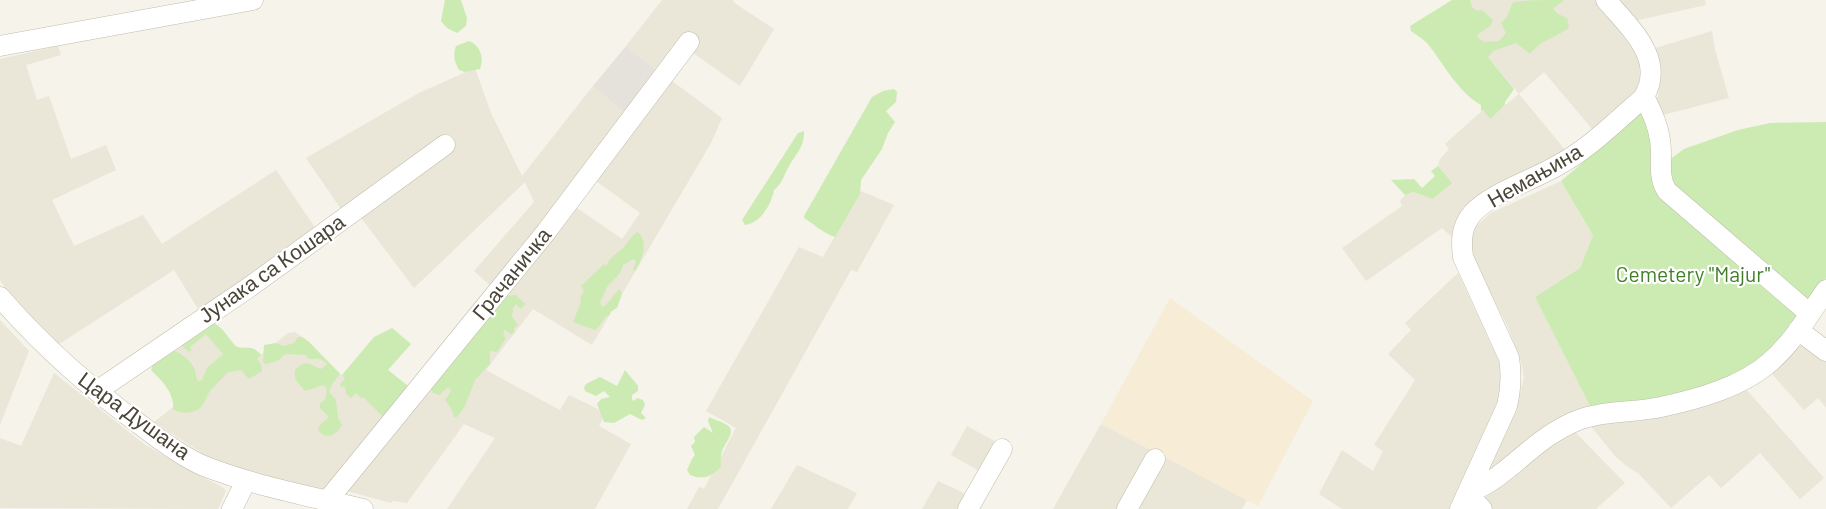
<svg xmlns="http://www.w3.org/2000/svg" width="1826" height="509" font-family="Barlow,sans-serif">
<rect width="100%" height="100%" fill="#f5f3ea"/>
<path fill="#eae6d8" d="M662,0H734L733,2L774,29L740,86L693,53L699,43L688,35L660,73L626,46Z
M1455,0H1596L1638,55L1644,70L1638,88L1592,129L1544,72L1519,94L1566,151L1534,169L1455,240L1442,228L1366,281L1342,248L1402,206L1400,201L1405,195L1412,192L1434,199L1451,183L1438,166L1440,159L1449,149L1445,144L1483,110L1490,118L1519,94L1446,6Z
M1617,0H1705L1706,5L1634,21Z
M1712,31L1715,50L1729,98L1659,116L1653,103L1658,96L1660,83L1657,61L1652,49Z
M58,46L61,55L26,65L37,100L49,96L71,159L106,145L116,170L52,200L74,246L143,215L162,244L276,170L316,229L200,312L174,270L59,344L9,294L0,280V59Z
M475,68L491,113L522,176L593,86L627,115L493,288L474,271L534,202L525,182L414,288L359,215L420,170L455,147L447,135L343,212L306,158L419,93Z
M668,78L722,118L711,143L592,345L533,309L486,370L560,410L569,395L606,413L599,426L631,444L595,509H447L495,438L464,424L407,503L393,501L391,503L343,490L574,206L622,239L640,213L592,178Z
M1561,181L1593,235L1580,268L1535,297L1591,408L1495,471H1489L1487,467L1518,400L1524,378L1522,365L1507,325L1474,261L1471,250V239L1474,228L1491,213Z
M861,191L894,205L857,272L851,270L718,509H687L699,487L704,489L736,428L706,411L799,247L823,257Z
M1458,273L1502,368L1503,384L1494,412L1450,509H1342L1319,494L1342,450L1373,471L1383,451L1374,445L1415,380L1388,354L1411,330L1405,323Z
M0,320L29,351L0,425Z
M210,322L246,367L288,333L295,332L308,341L387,421L330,492L278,480L214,461L154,422L201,385L173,348Z
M1807,340L1826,362V408L1818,398L1804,410L1771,373Z
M54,373L144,444L178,464L224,488L226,491L218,509L0,508V438L21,446Z
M1745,388L1824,478L1800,499L1760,453L1721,488L1709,475L1671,508L1638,473L1629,468L1615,456L1589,424Z
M1101,424L1153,451L1119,509H1053Z
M967,426L1000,444L983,473L951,455Z
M1574,431L1625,483L1596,509H1488L1481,501L1549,446Z
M1161,455L1247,500L1242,509H1130Z
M797,465L857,493L848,509H771Z
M938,481L968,495L961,509H922Z"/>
<path fill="#f7ecd5" d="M1170,298L1313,401L1258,506L1101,424Z"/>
<path fill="#e5e2db" d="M626,46L660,73L627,115L593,86Z"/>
<path fill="#cbebb2" d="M445,0H461L467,18L466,26L457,33L447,28L441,21Z
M1452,0H1470L1472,7L1477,11L1482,10L1493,20L1490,26L1477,35L1479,39L1485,42L1499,41L1506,33L1501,23C1511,16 1509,6 1514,2C1521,0 1554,0 1564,0L1553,9L1558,14L1567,18L1569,28C1554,38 1542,39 1530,54L1516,43L1493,51L1488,57L1514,89L1505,102V105L1490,119L1483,110L1481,111V105C1457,91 1444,64 1427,43C1422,38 1416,35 1411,31L1410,26Z
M469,41C481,46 484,58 480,69L465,72L459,70C454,61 453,55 456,46Z
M894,89L897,92L896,102L886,111L895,122L888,133L882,149L861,180L860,194L835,237C823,233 815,225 804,218V216L872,97L883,91Z
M1653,103L1666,170L1672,158L1684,149L1738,130L1770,123L1826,122V278L1765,360L1735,378L1655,401L1591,408L1535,297L1580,268L1593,235L1561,181Z
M804,131C805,146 796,154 789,166C784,175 782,184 774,190C771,204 762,222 745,225L742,220L798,133Z
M1438,166L1452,183L1433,199L1413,192L1405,195L1391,180L1414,179L1422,188L1435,176L1431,171Z
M638,232C649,242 642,260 635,271L633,269L636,262L634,259L623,265L620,273L607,287L600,302L602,307L606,305L619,289L622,294L617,308L610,312V315C602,317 602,326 595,330L573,322L581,302L580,298L584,291L581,286L604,264L606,266C612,255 616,255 624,247C629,241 630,237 638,232Z
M516,295L525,304L521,309L516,304L513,308L512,317L518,325L514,328V333L510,334L505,329L503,334L506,338L497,352L490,351V364L475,380L465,406L457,417H454L452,410L445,400L451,391L448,387L440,395L433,393L431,389L505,296Z
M210,322C224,326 227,338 237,347C249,349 253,345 261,355L257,359L262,366V371L249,379L241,370L228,372C223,378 217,383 211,390C207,394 207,398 204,403C198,414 183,415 173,409C175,393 161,380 151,370L153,364L172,350C179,352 189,359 193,366C196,370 195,376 198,381L202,380L207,368L223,354L206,334L190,347L192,350L189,352L179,343Z
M392,328L411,344L388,370L412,389L387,421L364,398H361L356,393L351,398L346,394L345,387H341L340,384L345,379L342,375L374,337Z
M298,337H302L308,341L340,374L332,384L329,392L336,400L338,418L342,425C337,435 326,441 318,430L319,426L329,417L320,408V403L325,400L327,388L323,385L305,391C298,382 294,382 295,370C307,358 309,365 321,369L327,364C320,357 318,359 309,359L305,355L285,354L279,360L267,364L263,363L264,345L276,343L284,346L294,343Z
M625,370L638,386V391L632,395V399L634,401L637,398L643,400L645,405L641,413L646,418L642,420L630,414L614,423L604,422L597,404L601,399L610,397L604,391L596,396L585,391L584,388L586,384L600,377L617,386Z
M709,417C715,420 721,421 727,425C737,431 725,443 722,451C720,456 721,461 721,466C712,477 703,480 690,475L687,470L692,459L695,455L691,446L695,442L694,437L704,427L713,433L708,421Z"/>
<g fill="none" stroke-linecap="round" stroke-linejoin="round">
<g stroke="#c1bcac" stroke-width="21">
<path id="minor" d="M0,46L253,0
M1644,96C1651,111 1658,124 1660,140C1663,158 1657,177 1667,191L1810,314
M0,297C42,346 90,388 142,426C161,441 181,456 204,466C255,486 309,496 363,509
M1798,330L1826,351
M97,391L251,286L445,145
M327,501L546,232L689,42
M232,509L246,481
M968,509L1002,449
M1127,509L1155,459
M1460,509L1507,406C1511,389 1512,376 1509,358L1463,257C1461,241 1461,227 1472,214C1490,193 1536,179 1560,164C1591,147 1616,121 1643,98C1667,60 1630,28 1606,0
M1482,509L1467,494C1479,488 1492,482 1502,473C1528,453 1545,434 1576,421C1604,410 1633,413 1661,407C1698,399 1742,387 1770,362C1793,342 1809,315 1826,290"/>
</g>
<use href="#minor" stroke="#fff" stroke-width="20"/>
</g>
<g text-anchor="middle" stroke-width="4.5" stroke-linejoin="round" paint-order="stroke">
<g font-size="21" fill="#4a4538" stroke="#fff">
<text transform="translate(1535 176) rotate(-30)" y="7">Немањина</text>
<text transform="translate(272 269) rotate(-35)" y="7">Јунака са Кошара</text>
<text transform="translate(512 274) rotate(-51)" y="7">Грачаничка</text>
<text transform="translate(134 416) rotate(36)" y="7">Цара Душана</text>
</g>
<g font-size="21" fill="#407f28" stroke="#fff">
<text x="1693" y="282">Cemetery "Majur"</text>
</g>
</g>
</svg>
